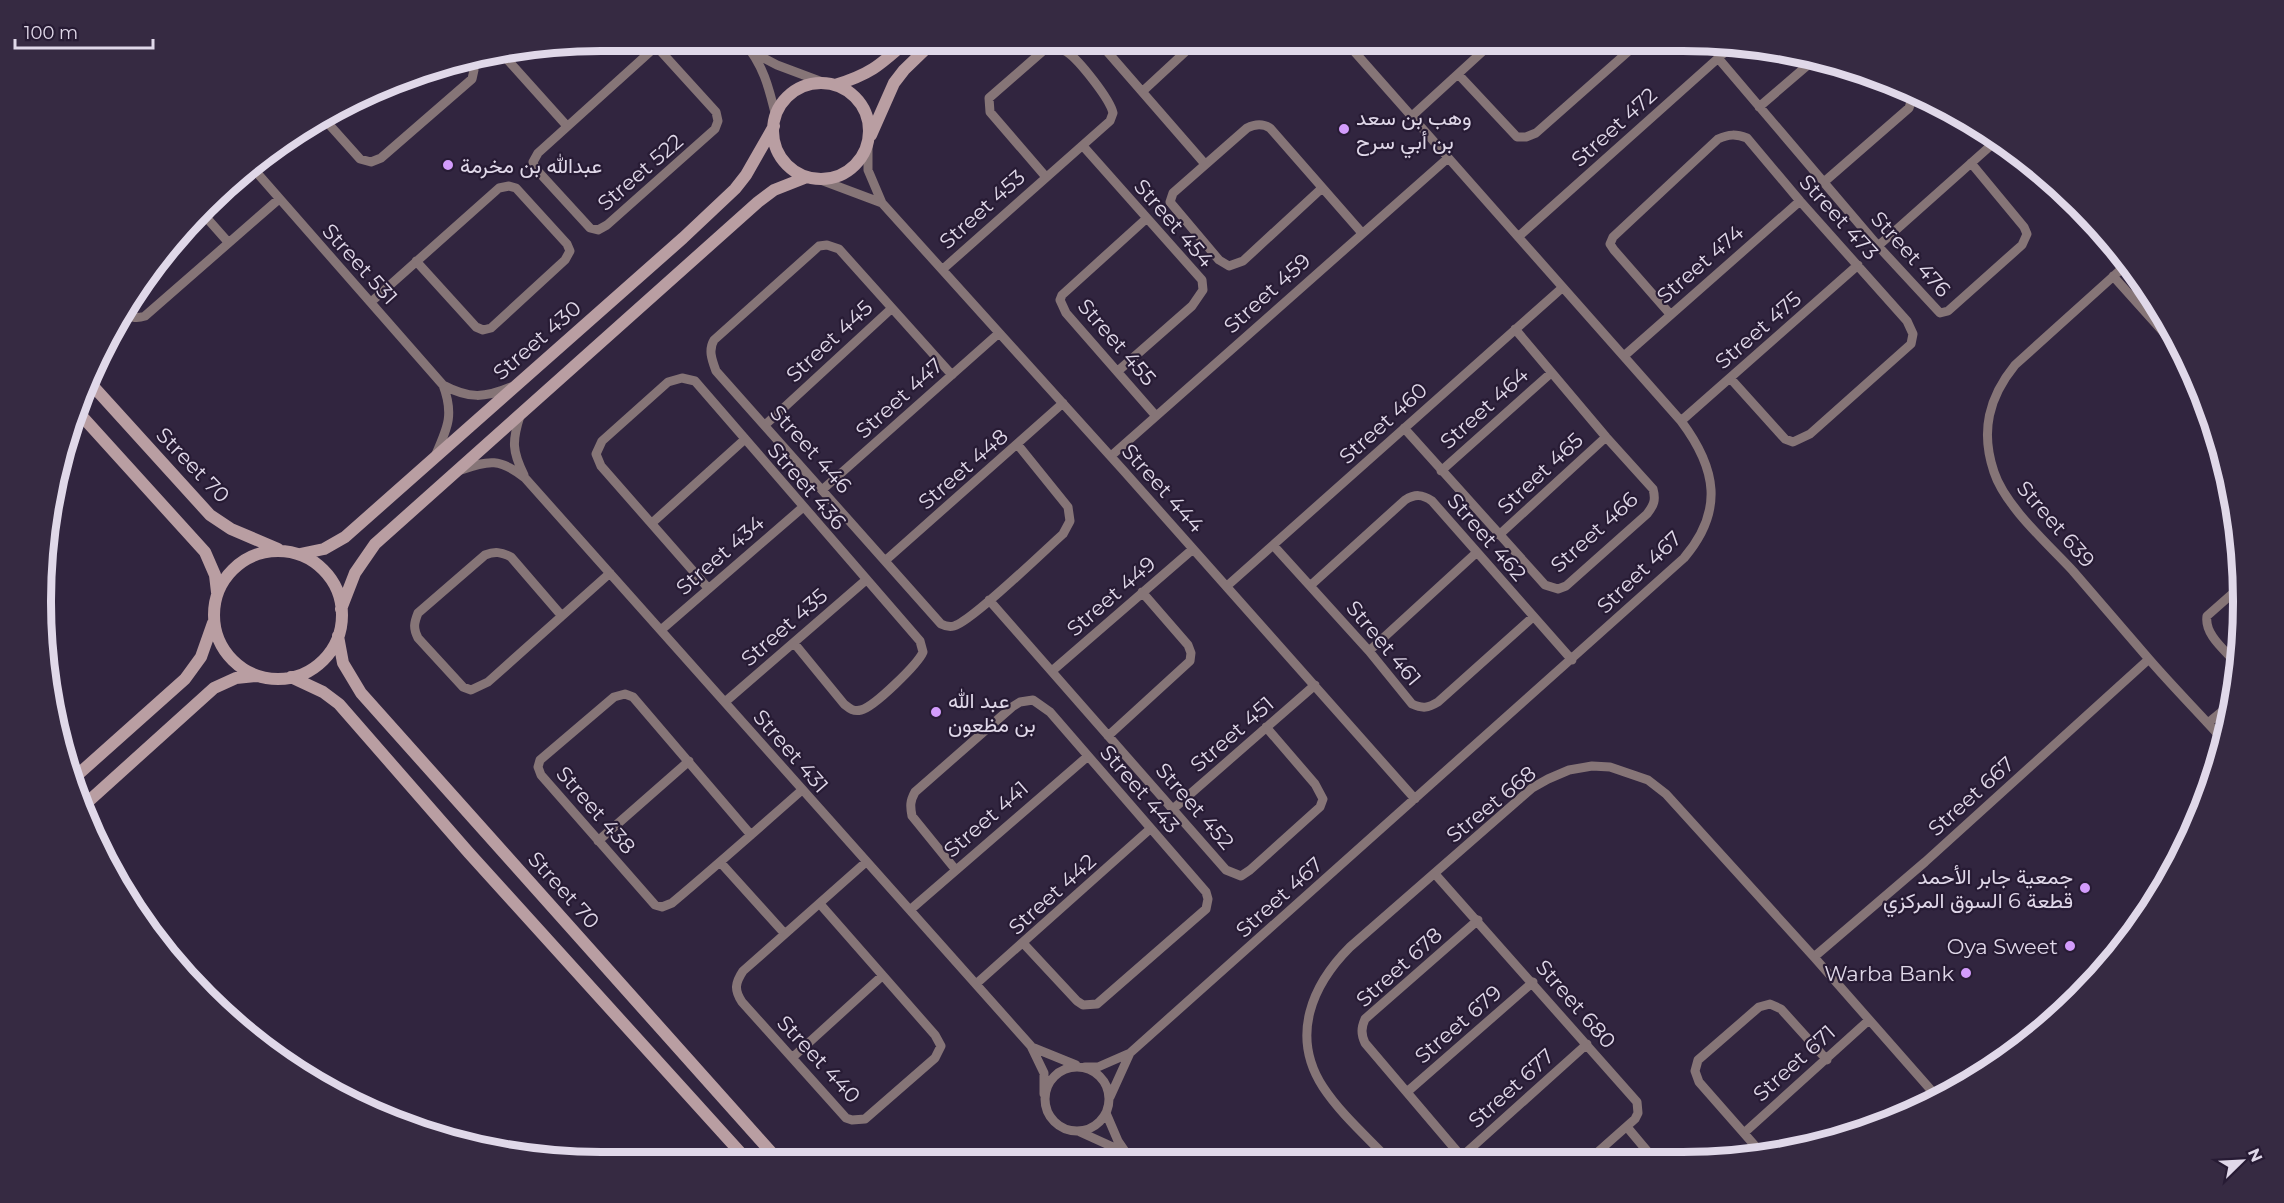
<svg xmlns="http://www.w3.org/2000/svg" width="2284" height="1203" font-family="Montserrat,Vazirmatn,sans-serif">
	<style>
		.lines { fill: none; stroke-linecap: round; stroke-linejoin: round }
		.street { stroke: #867577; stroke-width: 9 }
		.secondary { stroke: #b99ea2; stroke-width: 12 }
		.poi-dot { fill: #d39cfc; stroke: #271b34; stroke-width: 2 }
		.labels { text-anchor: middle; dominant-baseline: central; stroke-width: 4.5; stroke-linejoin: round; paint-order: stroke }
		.poi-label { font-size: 21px; fill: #e0d8e9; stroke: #271b34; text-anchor: start }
		.street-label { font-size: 21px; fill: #e0d8e9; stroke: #271b34 }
		.rim { fill: none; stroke: #e0d8e9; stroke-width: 8 }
	</style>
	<rect width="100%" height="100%" fill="#31253f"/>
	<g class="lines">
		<path class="street" d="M743,41C763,64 769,87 776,117
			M1098,41L1205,164
			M656,46L716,112L718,121L715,129L607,225L598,230L590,228L535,168L533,162L538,153L662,41
			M754,53L777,65L825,83
			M505,57L567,126
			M1718,58L1878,246L1940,313L1948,311L2022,245L2027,234L2024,227L1971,163
			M1458,74L1517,137H1526L1536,133L1639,42
			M1143,91L1197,41
			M1759,107L1816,58
			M1412,116L1494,41
			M326,121L360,159L371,162L381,158L472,79L474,70L471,62
			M868,145V170L882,203L1123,470L1415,799
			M1083,146L1202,280L1203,290L1192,306L1118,371
			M251,166L443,385C469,399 485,398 511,387
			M818,179L882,203
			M1824,182L1909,108L1911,102L1902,88
			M1321,189L1243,261L1229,266L1219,260L1170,202L1173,193L1247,128C1255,124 1262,123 1270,128L1362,233
			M205,216L228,242
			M1147,218L1062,295L1060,300L1066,313L1156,416
			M1518,237L1734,44
			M1878,246L1997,140
			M2127,264L2015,365C1989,397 1980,431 1994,472C2005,506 2048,544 2073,571C2098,600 2123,629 2148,658C2173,687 2200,714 2225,742
			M943,269L1110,121L1113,113C1110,99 1079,60 1067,52C1059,47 1052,47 1044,50L989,98L990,112L1046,177
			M2113,276L2183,354
			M371,302L499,188L509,186L516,188L567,244L570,251L565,260L491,328L483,330L476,327L416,261
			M125,311C131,318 136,319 145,316L279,199
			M1670,314L1614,250L1610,244L1613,237L1718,139C1729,134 1736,134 1747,138L1800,201L1907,321L1913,334L1911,344L1810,434L1793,442L1785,439L1730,378
			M1624,356L1800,201
			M952,375L839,249L827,245L819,246L714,340C708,350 712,360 716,371L941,624C945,626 950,627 954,626C971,622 1045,550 1063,534L1070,521L1068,507L1018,445
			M520,416C512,441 512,451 524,475
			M1681,421L1858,265
			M765,425L891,309
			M1404,428L1545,585L1558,589L1566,586L1647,514C1654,505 1656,500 1653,489L1606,437L1515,329
			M436,454C448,427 454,414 443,385
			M1111,456L1448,158
			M461,470C489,460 500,458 525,478L1031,1046L1044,1073V1094
			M1441,471L1551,373
			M822,490L999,333
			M652,523L744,440
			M1499,535L1606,437
			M1273,545L1369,651L1412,704C1423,709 1428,708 1438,702L1533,617
			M886,560L1063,403
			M1311,585L1405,500C1415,494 1422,494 1432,501L1572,660
			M1227,586L1562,288
			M708,588L601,466L596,454L602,441L668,382L682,378L695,381L920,641L923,652C918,664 874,707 861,710C853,712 849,708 844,704L794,643
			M989,600L1226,870L1241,876L1250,870L1320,807L1323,799L1315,784L1266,727
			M561,615L511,557C501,552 495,551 485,555L418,613C414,623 413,628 418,638L463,687L471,690L488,682L610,573
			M661,630L802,508
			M1369,651L1476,553
			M2238,665C2226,651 2204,635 2207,616L2241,586
			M1052,671L1193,549
			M725,702L866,580
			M2208,723L2231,704
			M1108,736L1190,661L1191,653L1188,645L1142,592
			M1173,809L1315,685
			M751,835L633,697L625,694L614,697L540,760L538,767L541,775L655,905L662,907L672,903C716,866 759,828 802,790
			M598,841L689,761
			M720,862L785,934
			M955,869L912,816C910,806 910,801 915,792L1012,707L1020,702L1033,700L1050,712L1206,892L1208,899L1206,909L1097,1004L1083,1005L1077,1001L1023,943
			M1435,874L1637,1102L1638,1113L1635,1119L1591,1158
			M820,904L935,1035L941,1046L935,1058L865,1119L852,1120L846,1118L742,1002C734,990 735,983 743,971L866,862
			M910,910L1087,757
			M1814,957L1925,862L2149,659
			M976,984L1150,829
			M1034,1048L1076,1065
			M793,1057L882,976
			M1045 1099a32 32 0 1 1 64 0a32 32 0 1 1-64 0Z
			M1085,1067H1098L1130,1053L1684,558C1724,511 1717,469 1681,421L1345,41
			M1407,1092L1533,982
			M1110,1097L1130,1053
			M1106,1113L1118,1141L1131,1160
			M1627,1127L1653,1158
			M1080,1132L1124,1152
			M1744,1133L1869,1020
			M1461,1156L1365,1043C1361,1034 1361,1028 1365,1019L1478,920
			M1764,1156L1699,1082L1695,1071L1698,1060L1759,1007L1770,1004L1781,1009L1827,1060
			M1388,1159C1366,1136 1340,1113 1323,1087C1290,1036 1312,985 1350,947L1532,788L1548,779L1569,770L1592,766L1610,767L1648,780L1666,794L1814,957L1938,1098
			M1459,1159L1587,1044"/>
		<path class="secondary" d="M773 131a48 48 0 1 1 96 0a48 48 0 1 1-96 0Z
			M835,85C871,74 880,65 907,41
			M871,135L894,83L904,70L934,41
			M92,385L210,515L231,529L278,549
			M79,413L205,552L215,575L217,592
			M214 615a64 64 0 1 1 128 0a64 64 0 1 1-128 0Z
			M300,554L324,549L345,537L683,238L735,189L746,175L774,126
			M341,609L355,573L375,544L758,202L774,190L807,177
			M338,636L343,663L361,693L779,1161
			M291,677L323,692L339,704L469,853L748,1161
			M74,778L185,679L201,657L213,623
			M81,808L214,688L236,678L257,676"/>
	</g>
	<g class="poi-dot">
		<circle cx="1344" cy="129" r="6"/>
		<circle cx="448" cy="165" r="6"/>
		<circle cx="936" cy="712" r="6"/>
		<circle cx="2085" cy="888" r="6"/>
		<circle cx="2070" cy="946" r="6"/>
		<circle cx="1966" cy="973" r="6"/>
	</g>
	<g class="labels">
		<g class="poi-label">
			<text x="1356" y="117">وهب بن سعد<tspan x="1356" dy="24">بن أبي سرح</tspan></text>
			<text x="460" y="165">عبدالله بن مخرمة</text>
			<text x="948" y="700">عبد الله<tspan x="948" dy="24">بن مظعون</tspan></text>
			<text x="2073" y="876" text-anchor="end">جمعية جابر الأحمد<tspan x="2073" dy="24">قطعة 6 السوق المركزي</tspan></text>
			<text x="2058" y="946" text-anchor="end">Oya Sweet</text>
			<text x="1954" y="973" text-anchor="end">Warba Bank</text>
		</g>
		<g class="street-label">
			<text transform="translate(1614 127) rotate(-42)">Street 472</text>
			<text transform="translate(640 172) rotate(-41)">Street 522</text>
			<text transform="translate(982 209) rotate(-42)">Street 453</text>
			<text transform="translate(1839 217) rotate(48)">Street 473</text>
			<text transform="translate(1174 223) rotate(49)">Street 454</text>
			<text transform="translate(1911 254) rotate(48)">Street 476</text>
			<text transform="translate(360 264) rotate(48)">Street 531</text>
			<text transform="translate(1700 264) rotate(-41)">Street 474</text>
			<text transform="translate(1267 293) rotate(-42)">Street 459</text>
			<text transform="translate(1758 330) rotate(-41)">Street 475</text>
			<text transform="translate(537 340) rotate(-41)">Street 430</text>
			<text transform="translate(829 341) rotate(-43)">Street 445</text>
			<text transform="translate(1117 342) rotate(49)">Street 455</text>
			<text transform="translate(899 398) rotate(-42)">Street 447</text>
			<text transform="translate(1484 408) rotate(-42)">Street 464</text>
			<text transform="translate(1383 423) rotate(-42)">Street 460</text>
			<text transform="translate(811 449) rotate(48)">Street 446</text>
			<text transform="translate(193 465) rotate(46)">Street 70</text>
			<text transform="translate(963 469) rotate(-41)">Street 448</text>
			<text transform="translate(1540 473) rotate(-43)">Street 465</text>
			<text transform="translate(807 486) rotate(49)">Street 436</text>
			<text transform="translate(1163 488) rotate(48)">Street 444</text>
			<text transform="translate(2056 524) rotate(49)">Street 639</text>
			<text transform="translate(1594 532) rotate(-42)">Street 466</text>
			<text transform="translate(1487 537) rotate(49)">Street 462</text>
			<text transform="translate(720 555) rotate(-41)">Street 434</text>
			<text transform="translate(1639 572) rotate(-44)">Street 467</text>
			<text transform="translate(1111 596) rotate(-41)">Street 449</text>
			<text transform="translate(784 627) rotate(-41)">Street 435</text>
			<text transform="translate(1384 643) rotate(50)">Street 461</text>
			<text transform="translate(1232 734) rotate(-41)">Street 451</text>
			<text transform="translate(791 751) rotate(49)">Street 431</text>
			<text transform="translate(1140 789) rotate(49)">Street 443</text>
			<text transform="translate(1971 796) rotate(-42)">Street 667</text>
			<text transform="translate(1491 804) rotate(-39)">Street 668</text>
			<text transform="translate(1195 806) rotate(49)">Street 452</text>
			<text transform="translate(596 810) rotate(49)">Street 438</text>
			<text transform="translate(986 819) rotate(-41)">Street 441</text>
			<text transform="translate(564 890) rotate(48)">Street 70</text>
			<text transform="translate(1052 894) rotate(-42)">Street 442</text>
			<text transform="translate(1279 897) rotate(-42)">Street 467</text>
			<text transform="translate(1399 967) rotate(-42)">Street 678</text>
			<text transform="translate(1576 1004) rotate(49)">Street 680</text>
			<text transform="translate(1458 1024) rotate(-41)">Street 679</text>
			<text transform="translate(819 1059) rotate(47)">Street 440</text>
			<text transform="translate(1794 1063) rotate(-42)">Street 671</text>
			<text transform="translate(1511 1088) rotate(-42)">Street 677</text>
		</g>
	</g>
	<path d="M0 0H2284V1203H0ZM601 51H1683A550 550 0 0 1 2233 601V602A550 550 0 0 1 1683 1152H601A550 550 0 0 1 51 602V601A550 550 0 0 1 601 51Z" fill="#362a42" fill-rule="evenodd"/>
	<path class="rim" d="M601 51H1683A550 550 0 0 1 2233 601V602A550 550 0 0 1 1683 1152H601A550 550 0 0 1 51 602V601A550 550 0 0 1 601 51Z"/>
	<g transform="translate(2242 1161) rotate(66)" stroke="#271b34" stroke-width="4.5" paint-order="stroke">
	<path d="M0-4.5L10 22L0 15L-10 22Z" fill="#e0d8e9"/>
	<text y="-9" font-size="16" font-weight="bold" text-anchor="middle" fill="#e0d8e9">N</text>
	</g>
	<path d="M15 39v9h138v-9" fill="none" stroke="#e0d8e9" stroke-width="3"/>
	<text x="24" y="39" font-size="18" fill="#e0d8e9" stroke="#271b34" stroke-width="4.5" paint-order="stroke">100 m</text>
</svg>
